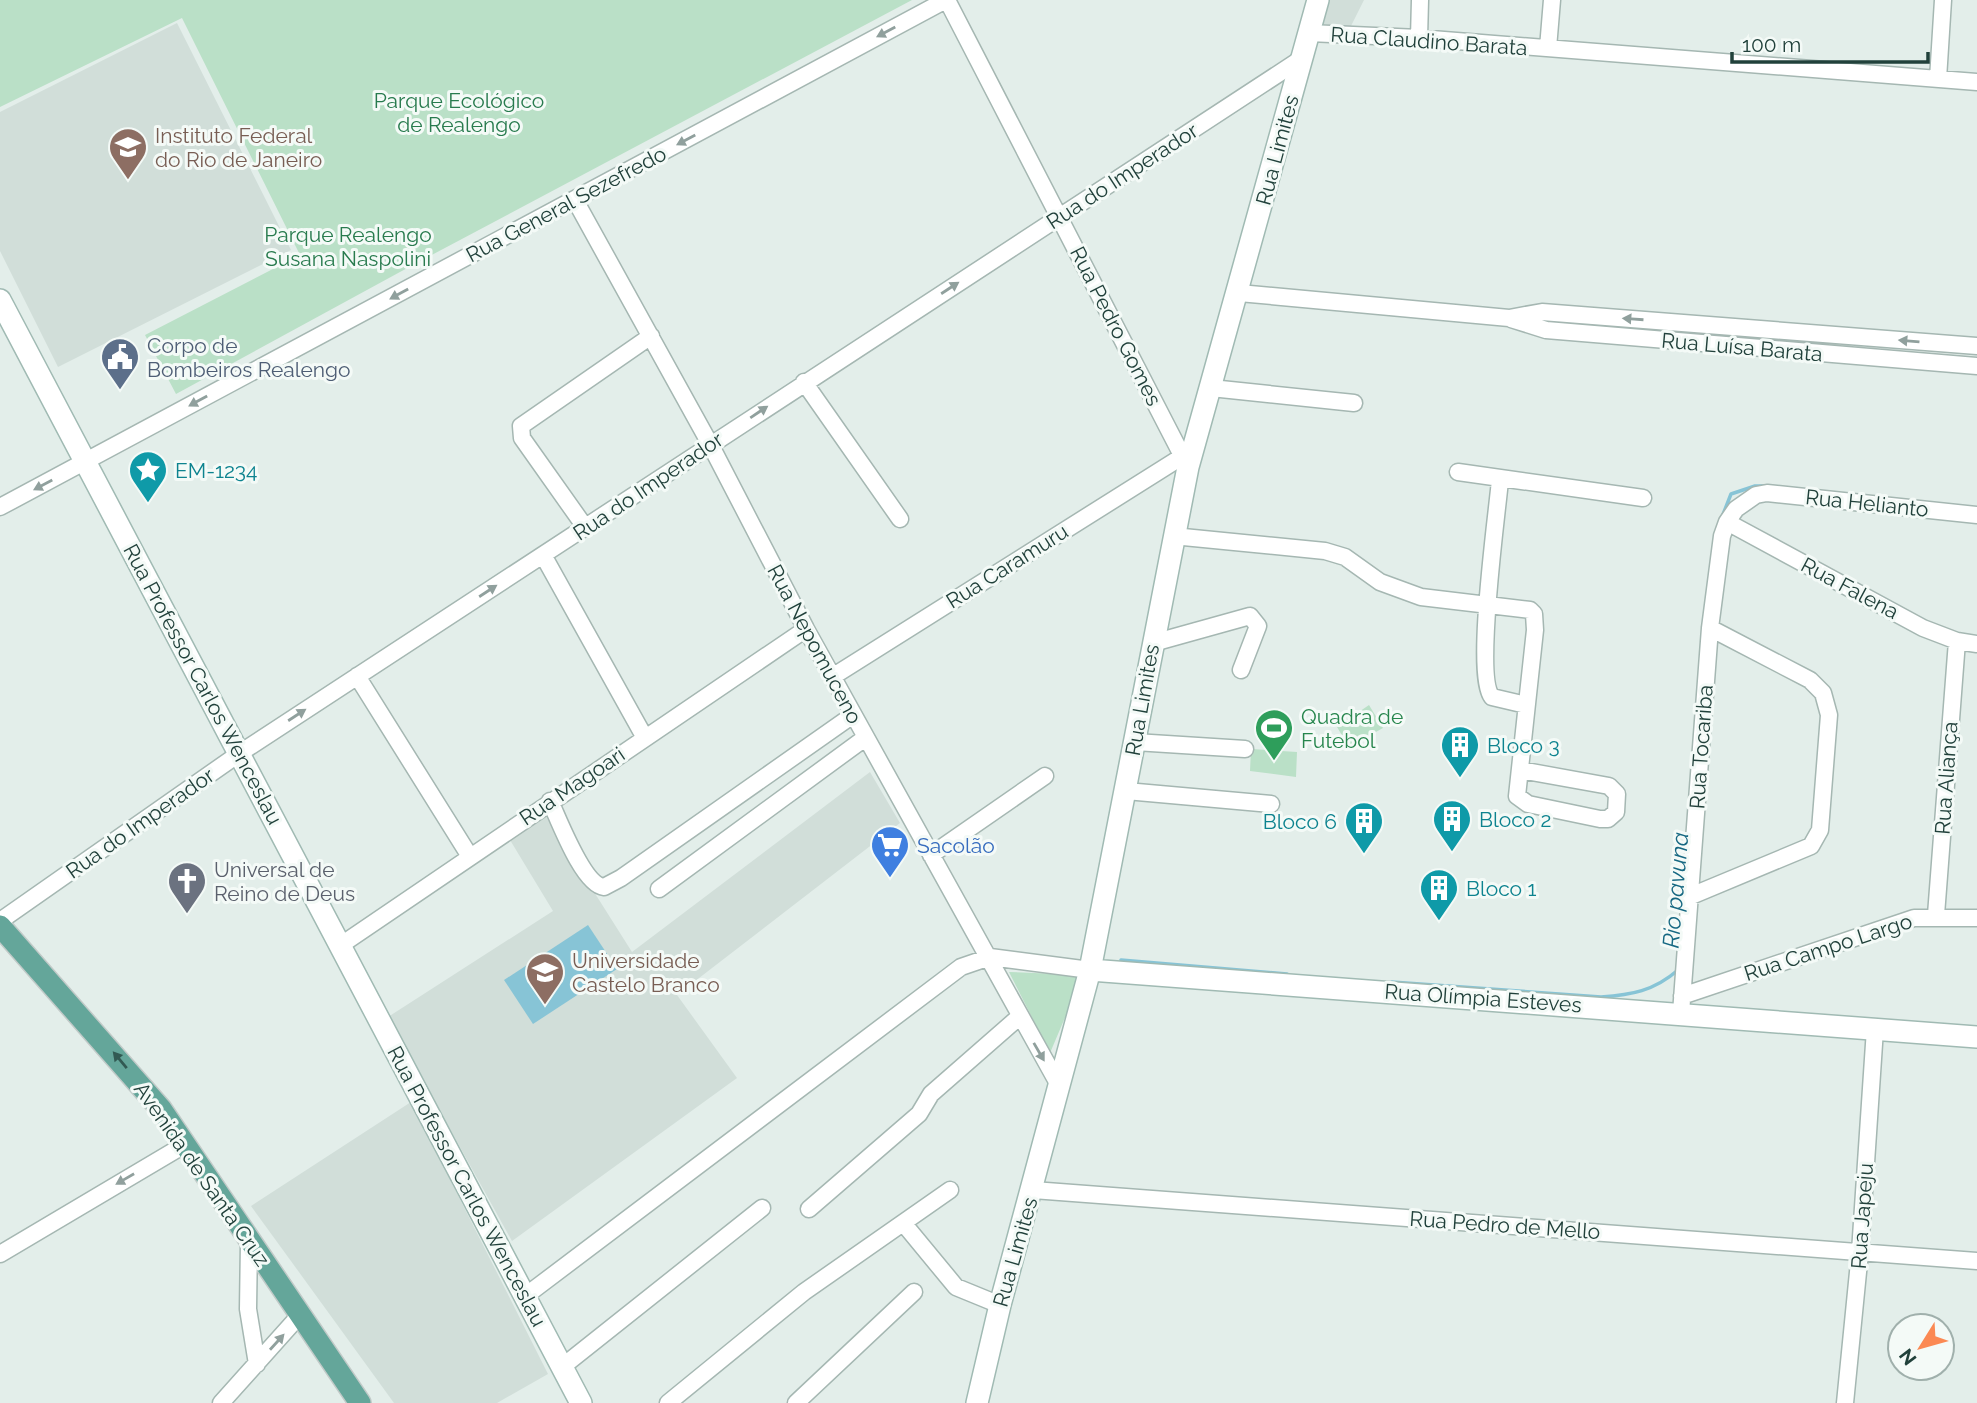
<svg xmlns="http://www.w3.org/2000/svg" width="1977" height="1403" font-family="Raleway,sans-serif">
	<style>
		.built { fill: #d1ded9 }
		.green { fill: #bae0c7 }
		.water { fill: #87c4d6 }
		.lines { fill: none; stroke-linecap: round; stroke-linejoin: round }
		.stream { stroke: #87c4d6; stroke-width: 3.5 }
		.street-casing { stroke: #a5b7b2; stroke-width: 19 }
		.secondary-casing { stroke: #a0bab3; stroke-width: 24 }
		.primary-casing { stroke: #c1cac8; stroke-width: 24 }
		.street { stroke: #fff; stroke-width: 16 }
		.secondary { stroke: #fff; stroke-width: 21 }
		.primary { stroke: #64a69a; stroke-width: 21 }
		.oneway { fill: #90a09d }
		.oneway2 { fill: #325a53 }
		.labels { text-anchor: middle; dominant-baseline: central; stroke-width: 6; stroke-linejoin: round; paint-order: stroke }
		.street-label { font-size: 21px; fill: #21413b; stroke: #f4faf7 }
		.park-label { font-size: 21px; fill: #287b4e; stroke: #f4faf7 }
		.education-label { font-size: 21px; fill: #785e54; stroke: #f4faf7; text-anchor: start }
		.service-label { font-size: 21px; fill: #4e5e75; stroke: #f4faf7; text-anchor: start }
		.culture-label { font-size: 21px; fill: #0d838f; stroke: #f4faf7; text-anchor: start }
		.leisure-label { font-size: 21px; fill: #27864d; stroke: #f4faf7; text-anchor: start }
		.shop-label { font-size: 21px; fill: #366cbe; stroke: #f4faf7; text-anchor: start }
		.worship-label { font-size: 21px; fill: #5b616d; stroke: #f4faf7; text-anchor: start }
		.water-label { font-size: 23px; font-style: italic; fill: #166882; stroke: #f4faf7 }
	</style>
	<rect width="100%" height="100%" fill="#e3eeea"/>
	<path class="built" d="M1328,0H1364L1350,28L1322,24Z
		M177,23L291,250L58,367L0,251V112Z
		M870,772L900,823L677,995L737,1078L512,1241L388,1017L553,911L510,840L546,816L632,952Z
		M411,1102L548,1374L497,1403H394L251,1206Z"/>
	<path class="green" d="M0,0H912L411,266L176,394L145,335L300,255L182,18L0,107Z
		M1369,705L1383,728L1349,747L1337,727Z
		M1251,749L1297,752L1296,777L1250,771Z
		M1009,972L1083,975L1050,1053Z"/>
	<path class="water" d="M588,925L617,969L533,1024L504,980Z"/>
	<g class="lines">
		<path class="stream" d="M1722,517L1731,494L1755,486H1764
			M1121,960L1287,974
			M1392,982L1601,997C1631,995 1654,991 1678,970"/>
		<defs>
			<path id="street" d="M947,0L1188,467
				M1309,33L1419,38L1977,82
				M1419,38L1420,0
				M1548,48L1552,0
				M1938,79L1943,0
				M575,200L710,444L806,629L1060,1087
				M1239,293L1509,318L1542,312L1977,346
				M1511,319L1546,330L1977,366
				M804,382L900,519
				M1211,388L1354,403
				M1458,472L1643,498
				M1500,480C1497,515 1474,676 1492,697L1526,705
				M0,507L946,0
				M1727,522L1923,628L1957,641L1977,644
				M585,527L522,438L521,426L651,336
				M1173,536L1325,551L1345,557L1380,582L1421,597L1530,610L1534,614L1535,630L1517,796L1528,804L1600,819H1608L1616,812L1617,794L1609,786L1520,770
				M543,555L645,738
				M1153,643L1250,616L1258,626L1241,670
				M357,676L469,855
				M832,677L1183,456
				M1135,742L1245,749
				M1126,791L1271,804
				M550,801C559,820 583,885 604,887L621,878L853,715
				M931,855L1045,776
				M659,889L865,738
				M1691,896L1811,846L1820,830L1829,715L1823,693L1810,680L1710,628
				M1936,915L1957,641
				M0,921L240,753L1301,59
				M341,945L806,629
				M1682,996L1914,918H1977
				M1681,1013L1710,628L1722,536L1727,522L1736,509L1756,495L1767,493L1977,515
				M1033,1190L1977,1261
				M809,1209L919,1114L931,1094L1019,1017
				M904,1224L956,1287L1000,1305
				M249,1242L248,1309L257,1364
				M0,1254L184,1145
				M524,1297L961,967L990,957L1090,970
				M562,1367L762,1208
				M221,1403L299,1316
				M668,1403L804,1292L950,1190
				M796,1403L914,1292
				M1845,1403L1860,1252L1875,1029"/>
			<path id="secondary" d="M0,300L581,1403
				M1090,970L1977,1037
				M977,1403L1000,1305L1090,970L1188,467L1318,0"/>
			<path id="primary" d="M0,926L161,1109L360,1403"/>
		</defs>
		<use href="#street" class="street-casing"/>
		<use href="#secondary" class="secondary-casing"/>
		<use href="#primary" class="primary-casing"/>
		<use href="#street" class="street"/>
		<use href="#secondary" class="secondary"/>
		<use href="#primary" class="primary"/>
	</g>
	<defs><path id="oneway-solid" d="M-6-.8H1V-3.2L6.5 0L1 3.2V.8H-6Z" transform="scale(1.75)"/></defs>
	<g class="oneway">
		<use href="#oneway-solid" transform="translate(886 32) rotate(152)"/>
		<use href="#oneway-solid" transform="translate(686 140) rotate(152)"/>
		<use href="#oneway-solid" transform="translate(950 288) rotate(-33)"/>
		<use href="#oneway-solid" transform="translate(399 294) rotate(151)"/>
		<use href="#oneway-solid" transform="translate(1633 319) rotate(-176)"/>
		<use href="#oneway-solid" transform="translate(1909 341) rotate(-175)"/>
		<use href="#oneway-solid" transform="translate(198 401) rotate(151)"/>
		<use href="#oneway-solid" transform="translate(759 412) rotate(-34)"/>
		<use href="#oneway-solid" transform="translate(43 485) rotate(152)"/>
		<use href="#oneway-solid" transform="translate(488 591) rotate(-33)"/>
		<use href="#oneway-solid" transform="translate(297 715) rotate(-33)"/>
		<use href="#oneway-solid" transform="translate(1039 1052) rotate(60)"/>
		<use href="#oneway-solid" transform="translate(125 1179) rotate(150)"/>
		<use href="#oneway-solid" transform="translate(277 1342) rotate(-48)"/>
	</g>
	<use class="oneway2" href="#oneway-solid" transform="translate(120 1060) rotate(-130)"/>
	<defs>
		<symbol id="university-pin" viewBox="-11 -11 22 30"><path d="M0 17L-7.5 6A9.5 9.5 0 1 1 7.5 6Z" fill="#8d6e63" stroke="#f4faf7"/><path d="M0-5L7-2L0 1L-7-2ZM-4 1L0 2.5L4 1V4Q0 6-4 4Z" fill="#fff"/></symbol>
		<symbol id="civic-pin" viewBox="-11 -11 22 30"><path d="M0 17L-7.5 6A9.5 9.5 0 1 1 7.5 6Z" fill="#5c6f8a" stroke="#f4faf7"/><path d="M-.6-6.5H3V-4.5H.6V-3L4-1V1h2V6H-6V1h2V-1L-.6-3ZM-1.2 2.5V6h2.4V2.5Z" fill="#fff"/></symbol>
		<symbol id="sight-pin" viewBox="-11 -11 22 30"><path d="M0 17L-7.5 6A9.5 9.5 0 1 1 7.5 6Z" fill="#0f9aa8" stroke="#f4faf7"/><path d="M0-6L1.8-2.2L6-1.7L2.9 1.2L3.7 5.4L0 3.3L-3.7 5.4L-2.9 1.2L-6-1.7L-1.8-2.2Z" fill="#fff"/></symbol>
		<symbol id="stadium-pin" viewBox="-11 -11 22 30"><path d="M0 17L-7.5 6A9.5 9.5 0 1 1 7.5 6Z" fill="#2e9e5b" stroke="#f4faf7"/><path d="M0-5a6.5 5 0 1 0 0 10a6.5 5 0 1 0 0-10ZM-3.5-1.8h7v3.6h-7Z" fill="#fff"/></symbol>
		<symbol id="building-pin" viewBox="-11 -11 22 30"><path d="M0 17L-7.5 6A9.5 9.5 0 1 1 7.5 6Z" fill="#0f9aa8" stroke="#f4faf7"/><path d="M-4-6H4V6H1V3H-1V6H-4ZM-2.5-4.3h1.7v1.8h-1.7ZM.8-4.3h1.7v1.8H.8ZM-2.5-1h1.7V.8h-1.7ZM.8-1h1.7V.8H.8Z" fill="#fff"/></symbol>
		<symbol id="supermarket-pin" viewBox="-11 -11 22 30"><path d="M0 17L-7.5 6A9.5 9.5 0 1 1 7.5 6Z" fill="#3f7fe0" stroke="#f4faf7"/><path d="M-6-5.5h2.5l.6 2H6L4.5 2H-2.5L-4.4-4H-6ZM-1.5 3.2a1.3 1.3 0 1 0 .1 0ZM3 3.2a1.3 1.3 0 1 0 .1 0Z" fill="#fff"/></symbol>
		<symbol id="church-pin" viewBox="-11 -11 22 30"><path d="M0 17L-7.5 6A9.5 9.5 0 1 1 7.5 6Z" fill="#6b7280" stroke="#f4faf7"/><path d="M-1.2-6h2.4v3.5h3.3v2.4h-3.3V6h-2.4V-.1h-3.3v-2.4h3.3Z" fill="#fff"/></symbol>
	</defs>
	<g fill-rule="evenodd">
		<use href="#university-pin" x="106" y="125" width="44" height="60"/>
		<use href="#civic-pin" x="98" y="335" width="44" height="60"/>
		<use href="#sight-pin" x="126" y="448" width="44" height="60"/>
		<use href="#stadium-pin" x="1252" y="706" width="44" height="60"/>
		<use href="#building-pin" x="1438" y="723" width="44" height="60"/>
		<use href="#building-pin" x="1430" y="797" width="44" height="60"/>
		<use href="#building-pin" x="1342" y="799" width="44" height="60"/>
		<use href="#supermarket-pin" x="868" y="823" width="44" height="60"/>
		<use href="#church-pin" x="165" y="859" width="44" height="60"/>
		<use href="#building-pin" x="1417" y="866" width="44" height="60"/>
		<use href="#university-pin" x="523" y="950" width="44" height="60"/>
	</g>
	<g class="labels">
		<g class="street-label">
			<text transform="translate(1429 41) rotate(4)">Rua Claudino Barata</text>
			<text transform="translate(1277 150) rotate(-75)">Rua Limites</text>
			<text transform="translate(1122 176) rotate(-33)">Rua do Imperador</text>
			<text transform="translate(566 204) rotate(-28)">Rua General Sezefredo</text>
			<text transform="translate(1116 326) rotate(63)">Rua Pedro Gomes</text>
			<text transform="translate(1742 347) rotate(5)">Rua Luísa Barata</text>
			<text transform="translate(648 486) rotate(-34)">Rua do Imperador</text>
			<text transform="translate(1867 503) rotate(6)">Rua Helianto</text>
			<text transform="translate(1007 566) rotate(-32)">Rua Caramuru</text>
			<text transform="translate(1850 588) rotate(28)">Rua Falena</text>
			<text transform="translate(815 644) rotate(62)">Rua Nepomuceno</text>
			<text transform="translate(203 684) rotate(62)">Rua Professor Carlos Wenceslau</text>
			<text transform="translate(1142 700) rotate(-80)">Rua Limites</text>
			<text transform="translate(1701 747) rotate(-86)">Rua Tocariba</text>
			<text transform="translate(1946 778) rotate(-86)">Rua Aliança</text>
			<text transform="translate(572 786) rotate(-34)">Rua Magoari</text>
			<text transform="translate(140 823) rotate(-35)">Rua do Imperador</text>
			<text transform="translate(1828 947) rotate(-18)">Rua Campo Largo</text>
			<text transform="translate(1483 998) rotate(4)">Rua Olímpia Esteves</text>
			<text transform="translate(202 1174) rotate(55)">Avenida de Santa Cruz</text>
			<text transform="translate(467 1186) rotate(62)">Rua Professor Carlos Wenceslau</text>
			<text transform="translate(1862 1216) rotate(-86)">Rua Japeju</text>
			<text transform="translate(1505 1225) rotate(4)">Rua Pedro de Mello</text>
			<text transform="translate(1015 1252) rotate(-74)">Rua Limites</text>
		</g>
		<g class="park-label">
			<text x="459" y="100">Parque Ecológico<tspan x="459" dy="24">de Realengo</tspan></text>
			<text x="348" y="234">Parque Realengo<tspan x="348" dy="24">Susana Naspolini</tspan></text>
		</g>
		<g class="education-label">
			<text x="155" y="135">Instituto Federal<tspan x="155" dy="24">do Rio de Janeiro</tspan></text>
			<text x="572" y="960">Universidade<tspan x="572" dy="24">Castelo Branco</tspan></text>
		</g>
		<g class="service-label">
			<text x="147" y="345">Corpo de<tspan x="147" dy="24">Bombeiros Realengo</tspan></text>
		</g>
		<g class="culture-label">
			<text x="175" y="470">EM-1234</text>
			<text x="1487" y="745">Bloco 3</text>
			<text x="1479" y="819">Bloco 2</text>
			<text x="1337" y="821" text-anchor="end">Bloco 6</text>
			<text x="1466" y="888">Bloco 1</text>
		</g>
		<g class="leisure-label">
			<text x="1301" y="716">Quadra de<tspan x="1301" dy="24">Futebol</tspan></text>
		</g>
		<g class="shop-label">
			<text x="917" y="845">Sacolão</text>
		</g>
		<g class="worship-label">
			<text x="214" y="869">Universal de<tspan x="214" dy="24">Reino de Deus</tspan></text>
		</g>
		<g class="water-label">
			<text transform="translate(1675 890) rotate(-85)">Rio pavuna</text>
		</g>
	</g>
	<g transform="translate(1921 1347) rotate(233)"><circle r="33" fill="#f4faf7" stroke="#a0b0ac" stroke-width="2"/>
	<path d="M0-5L12 26L0 18L-12 26Z" fill="#fb8953"/>
	<text y="-10" font-size="19" font-weight="bold" text-anchor="middle" fill="#21413b">N</text>
	</g>
	<path d="M1732 52v10h196v-10" fill="none" stroke="#21413b" stroke-width="3.5"/>
	<text x="1742" y="52" font-size="21" fill="#21413b" stroke="#f4faf7" stroke-width="5" paint-order="stroke">100 m</text>
</svg>
